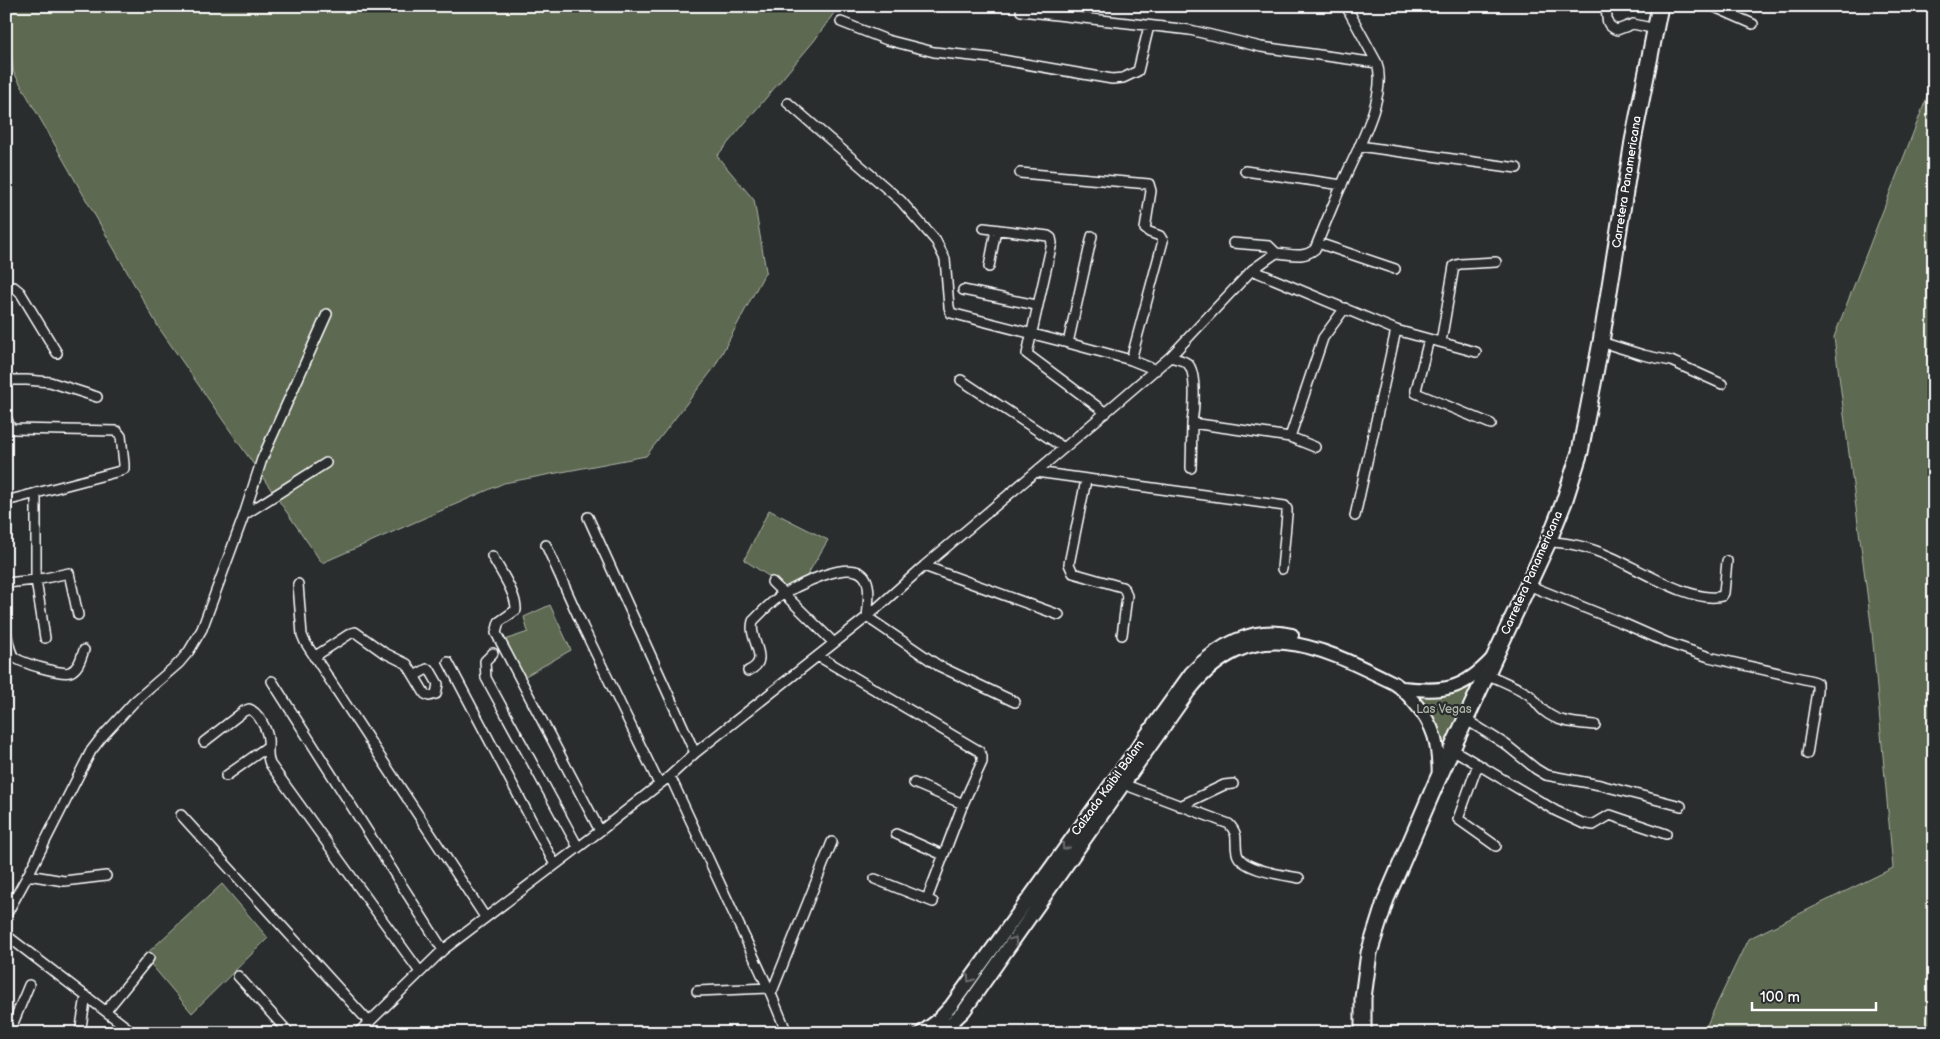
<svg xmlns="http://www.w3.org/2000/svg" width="1940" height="1039" font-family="'Balsamiq Sans',sans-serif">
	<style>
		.green { fill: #5d6951; stroke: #aeb4a8 }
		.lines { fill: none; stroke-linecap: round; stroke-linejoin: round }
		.street-casing { stroke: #fff; stroke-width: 12 }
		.primary-casing { stroke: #fff; stroke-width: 16 }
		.highway-casing { stroke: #fff; stroke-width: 19 }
		.street { stroke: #2a2d2e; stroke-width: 9 }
		.primary { stroke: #2a2d2e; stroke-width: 12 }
		.highway { stroke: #2a2d2e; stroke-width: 15 }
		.oneway { stroke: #6a6c6d }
		.labels { text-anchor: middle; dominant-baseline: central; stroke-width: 4.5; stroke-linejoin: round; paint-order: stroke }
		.street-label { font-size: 12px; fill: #fff; stroke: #2a2d2e }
		.park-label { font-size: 12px; fill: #aeb4a8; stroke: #2a2d2e }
	</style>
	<rect width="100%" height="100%" fill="#2a2d2e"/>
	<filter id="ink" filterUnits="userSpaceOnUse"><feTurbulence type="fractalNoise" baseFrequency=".02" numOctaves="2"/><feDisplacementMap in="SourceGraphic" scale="10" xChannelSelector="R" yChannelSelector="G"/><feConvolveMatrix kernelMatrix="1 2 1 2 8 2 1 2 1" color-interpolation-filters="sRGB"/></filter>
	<g filter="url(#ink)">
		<path class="green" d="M7,6H839L814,41L717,156L754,200L766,271L714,368L646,456L504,483L322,563L159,328L13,71Z
			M1934,79V1033H1703L1748,939L1893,868L1872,632L1834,337Z
			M769,510L828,540L796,594L744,560Z
			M550,605L571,650L522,678L502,641L528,632L524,617Z
			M1479,674L1445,754L1405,690L1434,693Z
			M222,884L268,938L192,1013L144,956Z"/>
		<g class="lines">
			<defs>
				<path id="street" d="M1606,6C1608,18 1604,25 1617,30L1633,24L1656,29
					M1712,6L1753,24
					M1021,11L1190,30L1261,47L1377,63
					M841,22L887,40L934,52L991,58L1112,79L1123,78L1138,71L1149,26
					M788,103L901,201L936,241L945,259L949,307L951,313L1068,343L1131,360L1156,370
					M1359,146L1517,168
					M1245,171L1342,185
					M1020,173L1149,184L1151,191L1145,229L1149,232L1160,236L1163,241L1131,360
					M984,228L1048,236L1051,238L1052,243L1027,354L1106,413
					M1233,243L1269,246L1276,253
					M1318,243L1395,269
					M989,267L996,230
					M1252,270L1396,330L1476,352
					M963,290L1036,305
					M6,291L14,287L20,292L57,353
					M1429,339L1416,390V393L1491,424
					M1441,342L1454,266L1460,264L1496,262
					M1601,342L1643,355L1671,361L1722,384
					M1068,343L1092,236
					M1170,357C1176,359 1184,360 1188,364C1197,373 1194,411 1192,423L1290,437L1315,447
					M6,380H27L50,382L97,397
					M961,380L1064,448
					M6,417L10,427L13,429L117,431L121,436L124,464V469L120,471L6,501
					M1290,437L1323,338L1345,308
					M1191,468L1192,423
					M1036,472L1285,506L1287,509V514L1282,569
					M1086,480L1069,564L1073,573L1122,587L1125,590L1127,596L1122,635
					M244,515L326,463
					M1355,516L1396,330
					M588,517L695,753
					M1548,542C1570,542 1591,548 1611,557C1639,569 1693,604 1722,596L1724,593L1727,561
					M546,545L583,627L659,784
					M492,556C500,570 517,595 516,610L499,622L496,633L600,831
					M924,566L1059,615
					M772,582L834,643
					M6,583L36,580V493
					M298,584L302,635L305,642L485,917
					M1528,585L1625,624L1668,643L1709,657L1813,681L1817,683V691L1807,754
					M6,631C8,639 9,651 14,657C21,663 62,675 70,672C79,668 81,658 84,650
					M45,638L36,580L69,573L78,615
					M493,653L485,661L486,678L578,847
					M818,656L979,751L982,756V762L963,804L927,899
					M314,657L351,633L355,632L383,652L407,664L425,694L429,696L436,694L438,684L430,670L427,669L416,675
					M448,662L555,865
					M748,671C773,660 747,640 753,621C761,613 770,603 779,597C794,587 854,555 866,579C871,589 868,606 867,617L939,666L1015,702
					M1486,674C1500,680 1515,686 1528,694C1534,698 1538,706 1544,711C1558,723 1577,723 1595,725
					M272,681L443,950
					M1465,719L1505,744L1536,769L1546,775L1600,785L1681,806
					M204,742L244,711L249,709C258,712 267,729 268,739C269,748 266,755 270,764L420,972
					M1452,749L1556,811L1582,823L1593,825L1610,815L1666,834
					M1478,764L1458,819L1496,846
					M226,776L267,747
					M670,776L771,994L787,1033
					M914,783L963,804
					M1123,784L1229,824C1240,836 1234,840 1237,853C1240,870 1284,875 1299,878
					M1180,806L1224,785L1233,784
					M181,815L369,1022
					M896,834L943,855
					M28,875L64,881L106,876
					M875,879L933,902
					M6,915L28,875L91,751L101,738L134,702L179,663L189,651L202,629L244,515L262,459L327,314
					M6,935L134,1033
					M238,976L289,1033
					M697,991L769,988
					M771,994L832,842
					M106,1011L149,958
					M9,1033L29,985
					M80,1033L86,996
					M358,1033L443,950L600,831L670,776L695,753L867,617L924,566L1064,448L1170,357L1252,270L1276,253C1291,254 1303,259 1315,249C1324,227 1333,204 1343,182C1356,151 1388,97 1377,63L1346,6"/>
				<path id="primary" d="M1402,688C1444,692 1462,691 1492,659
					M921,1033L937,1021L951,1006L1191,673C1217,646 1253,625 1292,635
					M941,1033L964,1011L1189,691C1252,611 1319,646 1394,683C1402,688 1408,695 1414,702C1436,727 1438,744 1439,777"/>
				<path id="highway" d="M1363,1033V998L1369,953L1386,899L1437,781L1548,542L1564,502L1580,452L1601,342L1633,141L1660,6"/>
			</defs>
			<use href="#street" class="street-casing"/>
			<use href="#primary" class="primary-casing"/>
			<use href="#highway" class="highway-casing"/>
			<use href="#street" class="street"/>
			<use href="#primary" class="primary"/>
			<use href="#highway" class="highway"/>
		</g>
		<defs><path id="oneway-chevron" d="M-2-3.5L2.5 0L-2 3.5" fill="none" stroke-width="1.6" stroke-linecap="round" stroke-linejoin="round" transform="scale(1.25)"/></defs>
		<g class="oneway">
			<use href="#oneway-chevron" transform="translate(1065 847) rotate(126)"/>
			<use href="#oneway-chevron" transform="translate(1014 940) rotate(-55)"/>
			<use href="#oneway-chevron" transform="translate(970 979) rotate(126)"/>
		</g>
	</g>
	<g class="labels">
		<g class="street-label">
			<text transform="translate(1627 182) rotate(-81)">Carretera Panamericana</text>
			<text transform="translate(1532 573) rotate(-66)">Carretera Panamericana</text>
			<text transform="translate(1108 788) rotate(-54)">Calzada Kaibil Balam</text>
		</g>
		<g class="park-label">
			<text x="1444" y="709">Las Vegas</text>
		</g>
	</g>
	<rect width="1940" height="1039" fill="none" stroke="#2a2d2e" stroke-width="25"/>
	<rect x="12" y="12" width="1915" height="1014" fill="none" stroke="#fff" stroke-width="2" filter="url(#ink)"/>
	<path d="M1752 1002v8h124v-8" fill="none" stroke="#ffffff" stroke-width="2.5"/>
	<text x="1760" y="1002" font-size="15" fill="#ffffff" stroke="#2a2d2e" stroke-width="4" paint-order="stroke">100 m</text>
</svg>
